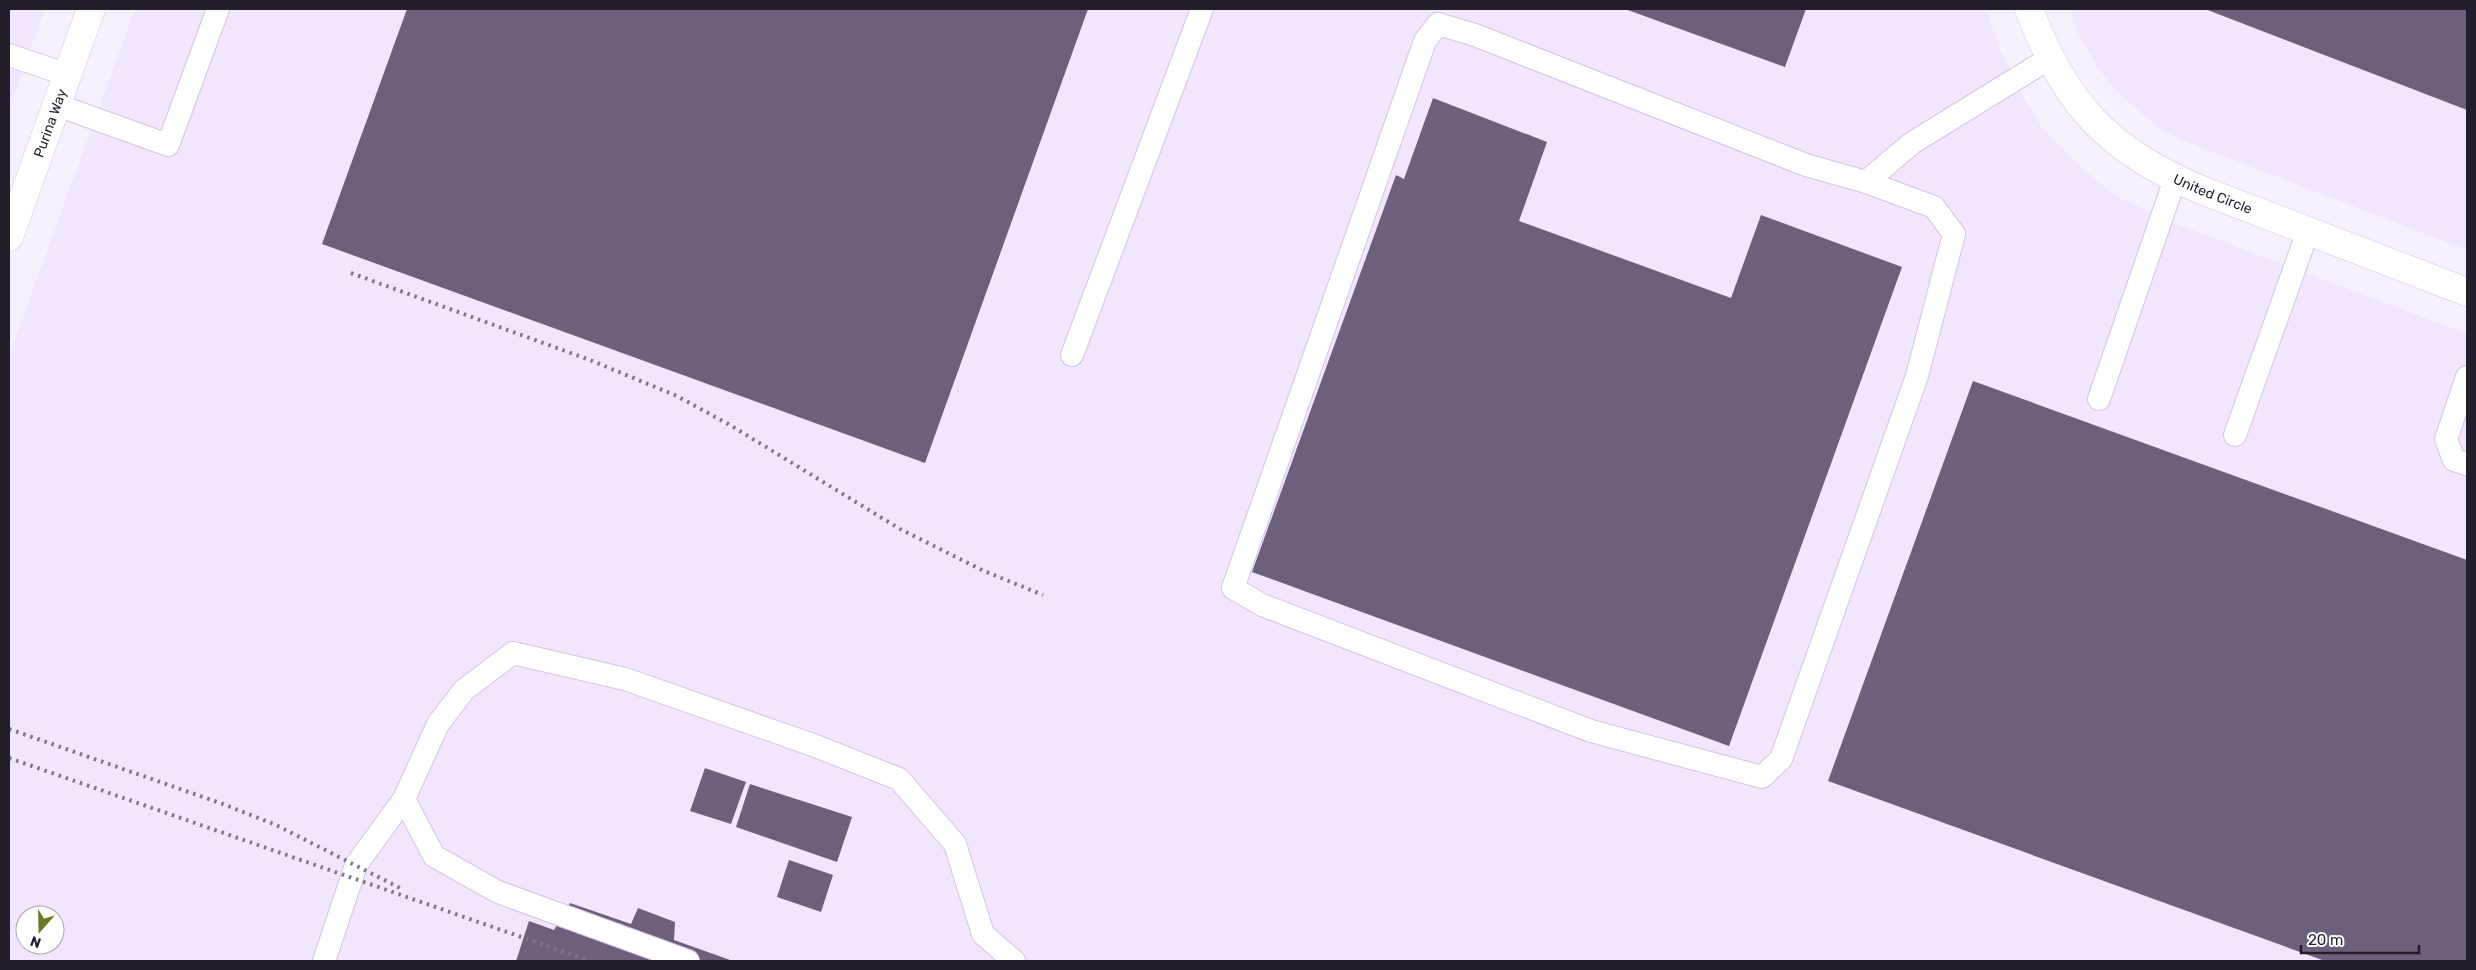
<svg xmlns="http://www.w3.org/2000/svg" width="2476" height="970" font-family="Rubik,sans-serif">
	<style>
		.built { fill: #f1e6fd; fill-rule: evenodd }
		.building { fill: #6d607c }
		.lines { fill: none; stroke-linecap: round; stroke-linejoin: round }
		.service-casing { stroke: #d3c4e3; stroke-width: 24 }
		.minor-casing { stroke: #d3c4e3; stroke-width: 29 }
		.service { stroke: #fff; stroke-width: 22 }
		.minor { stroke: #fff; stroke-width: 28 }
		.rail { stroke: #7d7783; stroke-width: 4; stroke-dasharray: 2.5 5; stroke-linecap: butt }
		.labels { text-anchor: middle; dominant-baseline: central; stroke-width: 5; stroke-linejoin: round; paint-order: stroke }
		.street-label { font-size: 14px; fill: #241e2a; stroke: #fff }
	</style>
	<rect width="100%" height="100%" fill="#f6f0fd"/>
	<path class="built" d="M9,9H45L9,109Z
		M135,9H1986L1999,47L2019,90L2043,129L2077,164L2116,196L2166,220L2467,334V961H9V356ZM25,915H55V945H25Z
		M2070,9H2467V250L2184,141L2158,128L2114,89L2097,66L2079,35Z"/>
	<path class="building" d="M407,9H1088L925,463L322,244Z
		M1625,9H1806L1785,67Z
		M2205,9H2467V110Z
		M1433,98L1547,142L1519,221L1731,298L1761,215L1902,267L1729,746L1252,572L1396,175L1404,179Z
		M1973,381L2467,560V961H2325L1828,781Z
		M705,768L746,782L731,824L690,811Z
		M750,784L852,817L837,862L736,827Z
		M789,860L833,875L821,912L777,897Z
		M570,903L631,924L638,908L675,922L674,940L733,961H516L529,921L554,930Z"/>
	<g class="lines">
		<defs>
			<path id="service" d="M9,55L68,75
				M57,105L168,145L218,9
				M1866,182L1934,207L1954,234L1917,376L1781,759L1762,777L1591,731L1262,605L1233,588L1425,41L1438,24L1475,35L1806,165L1866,182L1912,143L2050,58
				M1072,355L1202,9
				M2467,377L2446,439L2454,460L2467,464
				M2099,399L2175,179
				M2235,435L2308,231
				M324,961L356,865L404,799
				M688,961L498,892L434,856L404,799L438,724L464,690L513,653L625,679L813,745L899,779L955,844L983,934L1014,961"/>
			<g id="minor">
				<path id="s1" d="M2029,9C2065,105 2109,152 2204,191L2467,292"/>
				<path id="s2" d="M9,237L91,9"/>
			</g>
		</defs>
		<use href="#service" class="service-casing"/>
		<use href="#minor" class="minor-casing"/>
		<use href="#service" class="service"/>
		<use href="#minor" class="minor"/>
		<path class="rail" d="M351,273L590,360L677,396L730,425L900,529L984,571L1043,595
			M9,729L223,804L276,825L402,889
			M9,758L590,961"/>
	</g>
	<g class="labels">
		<g class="street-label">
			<text stroke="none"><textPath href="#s2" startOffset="121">Purina Way</textPath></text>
			<text stroke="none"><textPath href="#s1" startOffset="271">United Circle</textPath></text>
		</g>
	</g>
	<rect width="2476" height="970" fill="none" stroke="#241e2a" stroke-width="20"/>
	<g transform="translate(40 930) rotate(200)"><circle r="24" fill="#ffffff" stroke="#a7a5aa"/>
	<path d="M0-4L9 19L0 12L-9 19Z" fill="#6d7620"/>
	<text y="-8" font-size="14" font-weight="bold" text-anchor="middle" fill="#241e2a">N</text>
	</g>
	<path d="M2301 945v8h118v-8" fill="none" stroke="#241e2a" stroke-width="2.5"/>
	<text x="2308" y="945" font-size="15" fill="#241e2a" stroke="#ffffff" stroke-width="4" paint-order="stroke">20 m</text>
</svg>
